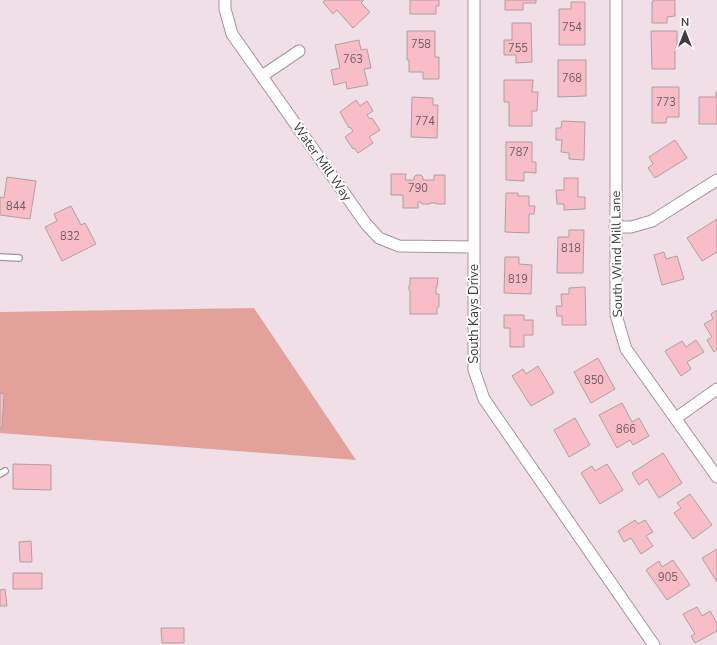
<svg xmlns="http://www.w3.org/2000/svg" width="717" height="645" font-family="'Nunito Sans',sans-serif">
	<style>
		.green { fill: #e2a29a }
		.building { fill: #f9bdc8; stroke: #b09ea0 }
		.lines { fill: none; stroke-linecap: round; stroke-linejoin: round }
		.service-casing { stroke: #a4949c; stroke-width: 8 }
		.minor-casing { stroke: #a4949c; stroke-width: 13 }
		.service { stroke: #fff; stroke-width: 5.5 }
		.minor { stroke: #fff; stroke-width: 11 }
		.labels { text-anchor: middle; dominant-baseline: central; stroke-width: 4; stroke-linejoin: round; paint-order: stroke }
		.number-label { font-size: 11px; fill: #6e5b60 }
		.street-label { font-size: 13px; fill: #403a3d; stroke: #fff }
	</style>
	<rect width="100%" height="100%" fill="#f0dfe7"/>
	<path class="green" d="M254,308L356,460L0,433V312Z"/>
	<path class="building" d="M325,0H363V1L361,3L370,12L353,28L337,10L333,14L323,2Z
		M410,0H439V6H436V14H410Z
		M505,0H536V3H523V10H505Z
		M653,0H675V16L667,17V23H652V2H653Z
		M571,2H585V45H559V9H571Z
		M512,23H531L532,62L516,63V55H504V40H512Z
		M407,31H435V57H439V79H423V72H409V60H407Z
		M651,31H677V50H675V69H652Z
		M359,40L361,50L367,49L371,68L364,69L368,85L347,89L346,82L334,85L331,70L340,68L335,45Z
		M558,60H586V96L558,97Z
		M504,80H533L532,92H538L537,111H532V126H509V102H504Z
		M652,87H679V117H667L666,123H652Z
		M716,92H717V124H699V97H716Z
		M412,97L433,98V105H438L437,138L411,137Z
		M356,100L360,106L367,101L373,111L367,115L370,119L372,118L380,130L369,137L373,143L358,153L354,148L353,149L345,137L353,131L350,127L349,128L340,112Z
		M562,121L585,122L584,160L569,159V153L561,152L562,140H556V128H561Z
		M675,140L687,158L655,178L648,168L653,164L649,157Z
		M506,142H532V162H536V173L524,172V181L506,180Z
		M391,174H406L405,180H414V177L416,175H421L423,177V180H434V175H445V204H436V203H430V204H422L421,202H418V208H403V195H391Z
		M7,177L36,181L30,219L0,215V197L4,198Z
		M564,178H578V197H585V209L564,210V204H557L556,190H564Z
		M506,193H518V196H529V206H535L534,214H529V233L505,232Z
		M71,206L81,225L85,223L96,244L62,261L45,227L57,221L54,214Z
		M717,219V252L702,261L687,238Z
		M569,230H584L583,273H557L558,237H569Z
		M664,252L666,259L677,256L684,279L662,285L654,255Z
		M505,257H519V264L532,265L531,294L504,293Z
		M410,278H438L437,287H436V294H439V307H437V314H410V292L409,290V286L410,285Z
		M585,287L586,325H562V316H557L556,306H562L561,294H569V288Z
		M717,310V350L714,352L707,340L712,337L704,324L713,319L711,314Z
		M504,315H524V320H533V335H524V347H510V328H504Z
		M696,340L704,352L687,362L691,369L681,376L665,351L682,341L686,347Z
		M598,358L615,389L591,403L574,372Z
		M538,366L554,393L531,406L512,376L523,369L526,374Z
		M0,393L4,394L2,428H0Z
		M622,403L632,422L639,418L649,436L633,445L630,440L617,448L599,415Z
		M575,418L590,445L569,457L554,430Z
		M663,453L682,483L659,498L647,479L639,485L632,473Z
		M13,464L51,465V490L13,489Z
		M607,464L623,490L600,504L581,473L592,466L595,471Z
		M690,494L712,525L693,539L674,513L681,508L677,503Z
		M635,520L638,524L645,520L653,532L646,536L653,546L641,554L631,538L624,542L618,531Z
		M31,541L32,562H20L19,542Z
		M717,549V582L702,558Z
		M673,560L690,585L667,600L646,570L659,561L662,567Z
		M13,573H42V589H13Z
		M5,589L7,606H0V590Z
		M697,607L702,616L710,611L717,623V631L695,643L691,636L695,634L683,614Z
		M161,628H184V643H162Z"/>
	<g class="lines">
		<defs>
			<path id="service" d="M0,257L19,258
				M0,474L5,471"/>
			<path id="minor" d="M225,0V9L232,34L366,224L379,238L399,246L474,247
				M474,0V370L484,399L654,645
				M616,0V315L626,349L717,477
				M262,76L299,51
				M615,227H631L652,221L717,180
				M676,418L717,389"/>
		</defs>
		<use href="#service" class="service-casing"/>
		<use href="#minor" class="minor-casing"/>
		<use href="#service" class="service"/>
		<use href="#minor" class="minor"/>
	</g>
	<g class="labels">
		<g class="number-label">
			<text x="572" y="27">754</text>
			<text x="421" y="44">758</text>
			<text x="518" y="48">755</text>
			<text x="353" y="59">763</text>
			<text x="572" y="78">768</text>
			<text x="666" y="102">773</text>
			<text x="425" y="121">774</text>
			<text x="519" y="152">787</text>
			<text x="418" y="188">790</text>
			<text x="16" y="206">844</text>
			<text x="70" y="236">832</text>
			<text x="571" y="248">818</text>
			<text x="518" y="279">819</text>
			<text x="594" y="380">850</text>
			<text x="626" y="429">866</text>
			<text x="668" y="577">905</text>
		</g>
		<g class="street-label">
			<text transform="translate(322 162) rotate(55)">Water Mill Way</text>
			<text transform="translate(617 254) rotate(-91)">South Wind Mill Lane</text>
			<text transform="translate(474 314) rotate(-90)">South Kays Drive</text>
		</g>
	</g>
	<g transform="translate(685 32)" stroke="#ffffff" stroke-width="3" paint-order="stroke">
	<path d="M0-3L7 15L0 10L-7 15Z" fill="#403a3d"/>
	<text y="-6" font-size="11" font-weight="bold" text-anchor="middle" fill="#403a3d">N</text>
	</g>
</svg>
